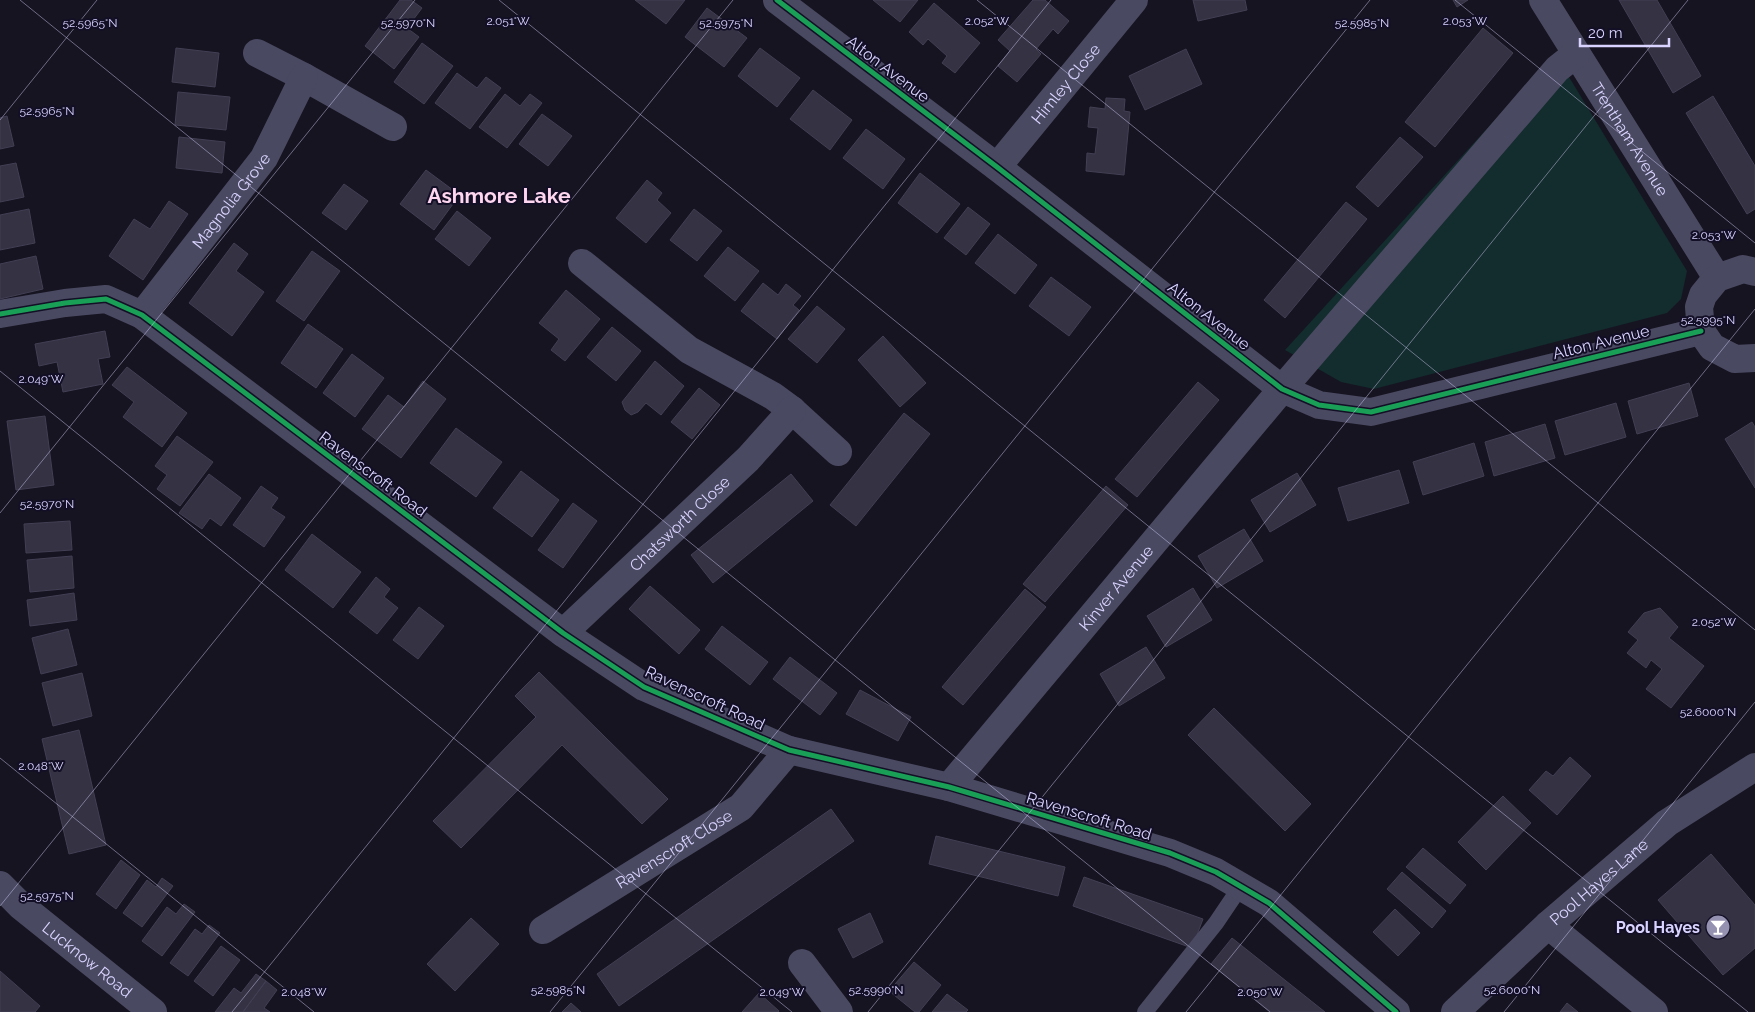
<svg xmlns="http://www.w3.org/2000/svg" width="1755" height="1012" font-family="Raleway,sans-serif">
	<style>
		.green { fill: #132c2d }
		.building { fill: #343243; stroke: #433f54 }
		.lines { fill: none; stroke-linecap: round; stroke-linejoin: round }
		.service { stroke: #4a4962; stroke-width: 16 }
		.minor { stroke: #4a4962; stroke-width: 28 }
		.tertiary { stroke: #4a4962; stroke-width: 28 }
		.cycleway-casing { stroke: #130f26; stroke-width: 8 }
		.cycleway { stroke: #1a9f57; stroke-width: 5 }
		.ticks { fill: none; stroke: #d9d4ff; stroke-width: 1; stroke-opacity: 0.45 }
		.labels { text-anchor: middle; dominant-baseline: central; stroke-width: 4; stroke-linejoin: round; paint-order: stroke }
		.street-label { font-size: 16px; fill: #d9d4ff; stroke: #130f26 }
		.poi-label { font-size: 16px; font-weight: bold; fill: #d9d4ff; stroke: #130f26; text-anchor: end }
		.district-label { font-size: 21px; font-weight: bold; fill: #ffd6f0; stroke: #130f26 }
		.ticks-label { font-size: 12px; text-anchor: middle; fill: #d9d4ff; stroke: #130f26; stroke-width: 4; stroke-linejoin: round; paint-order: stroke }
	</style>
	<rect width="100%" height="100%" fill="#161421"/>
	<path class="green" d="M1555,54L1687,271L1681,299L1667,313L1374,389L1341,382L1285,350Z"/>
	<path class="building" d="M400,0H411L422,8L407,28L419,37L394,69L365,46Z
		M635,0H685L666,24Z
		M873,0H918L900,22Z
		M1033,0H1045L1069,21L1058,34L1053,29L1036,49L1041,54L1017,82L998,66L1010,51L998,40Z
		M1193,0H1245L1247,10L1198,21Z
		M1453,0H1468L1457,7Z
		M1619,0H1657L1701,76L1673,93Z
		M934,3L980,43L955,73L942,63L947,56L928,39L923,45L909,32Z
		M707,8L747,38L724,67L685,37Z
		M1483,28L1513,53L1435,147L1405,122Z
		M422,43L453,66L424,104L394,82Z
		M176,48L219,53L215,87L172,82Z
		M760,48L800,78L777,107L738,76Z
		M1186,49L1202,84L1145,110L1129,76Z
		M457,73L477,88L486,77L501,88L470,129L435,103Z
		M813,90L852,120L830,150L790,119Z
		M178,92L230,97L226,130L175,125Z
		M505,94L520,106L530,94L542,103L507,148L479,127Z
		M1713,96L1755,166V209L1747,214L1686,113Z
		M1106,98L1125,99L1124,111L1130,112L1124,175L1086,171L1087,153L1095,154L1098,128L1088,127L1090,107L1105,109Z
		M542,114L572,136L548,166L519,144Z
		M7,116L14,146L0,149V118Z
		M866,129L905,159L883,189L843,158Z
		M179,137L225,142L222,173L176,168Z
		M1400,137L1423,157L1378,207L1356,187Z
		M16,163L24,197L0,202V166Z
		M426,170L457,193L450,202L453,204L434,230L400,204Z
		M920,173L960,204L937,233L898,203Z
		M647,180L662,193L657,200L671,213L646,243L616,218Z
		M344,184L368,201L346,230L322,213Z
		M169,201L188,214L143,280L109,256L134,219L150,229Z
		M1346,202L1367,219L1285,318L1264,300Z
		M968,207L990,224L966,255L944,238Z
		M29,209L35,243L0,250V215Z
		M694,209L722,231L697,261L670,240Z
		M457,211L491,238L469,266L435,239Z
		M998,234L1037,265L1015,294L975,263Z
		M234,243L248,254L236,271L264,292L232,336L189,303Z
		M728,247L759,271L735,301L704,276Z
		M312,251L340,271L304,321L276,301Z
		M36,256L43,289L0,299V264Z
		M1051,277L1091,307L1069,336L1029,306Z
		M763,283L778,295L786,284L801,296L793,305L799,310L777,339L741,311Z
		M566,290L600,319L565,361L551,350L559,339L539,323Z
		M817,306L845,329L817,363L788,339Z
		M308,324L343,349L316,388L281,363Z
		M612,327L641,351L616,381L587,357Z
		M105,331L110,357L98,359L103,384L63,392L57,362L39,366L35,344Z
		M883,336L926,383L900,407L858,360Z
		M352,354L384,378L355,417L323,393Z
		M655,361L684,386L661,415L646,403L638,412L631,415L625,410L622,402Z
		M127,367L187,413L162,447L123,417L134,402L112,385Z
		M423,381L446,399L401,458L362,429L388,395L404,407Z
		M1198,382L1219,400L1137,497L1115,479Z
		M1689,383L1698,416L1637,434L1628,401Z
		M699,388L720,405L692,439L671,422Z
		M1616,403L1626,437L1565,455L1555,421Z
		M904,413L930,434L856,526L830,505Z
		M45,416L54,485L16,490L7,421Z
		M1752,422L1755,427V488L1725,439Z
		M1545,424L1555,458L1494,476L1485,442Z
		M456,428L502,462L476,497L430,463Z
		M177,436L213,462L180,506L157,489L167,475L155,466Z
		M1474,443L1484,476L1423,495L1413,462Z
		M1399,470L1409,503L1348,521L1338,488Z
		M521,471L559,500L532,537L493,508Z
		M1297,473L1316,505L1270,532L1251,500Z
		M209,474L241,498L221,526L210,518L202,529L179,513Z
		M791,474L813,501L713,583L691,555Z
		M261,486L278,498L271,508L285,517L264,547L233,525Z
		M1106,486L1128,505L1045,602L1023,584Z
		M573,503L597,521L563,568L538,550Z
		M70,521L72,550L26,553L24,524Z
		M1244,529L1263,561L1217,588L1198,556Z
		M312,534L361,572L333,608L285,570Z
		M72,556L74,588L30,592L27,560Z
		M376,577L390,589L384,597L398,608L377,634L349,612Z
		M650,586L700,630L679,654L629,609Z
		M1193,588L1212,620L1166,647L1147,616Z
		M1025,589L1046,607L963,705L942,687Z
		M74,593L77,620L30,626L27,600Z
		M419,607L444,626L418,659L393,640Z
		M1660,608L1678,627L1669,638L1704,666L1671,708L1646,689L1662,669L1651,660L1646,668L1627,653L1638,640L1628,632L1644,613Z
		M722,626L768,662L750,685L705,649Z
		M68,629L77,665L41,674L32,638Z
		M1146,647L1165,678L1119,706L1100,674Z
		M790,657L837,693L820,715L773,679Z
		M539,672L668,799L642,824L562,745L461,848L433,821L536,717L515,696Z
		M82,673L92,716L53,726L42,683Z
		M860,690L911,717L898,741L846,714Z
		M1214,708L1311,804L1285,831L1188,735Z
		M79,730L106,845L69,854L42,739Z
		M1570,757L1591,776L1557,815L1529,790L1546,771L1553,776Z
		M1503,796L1531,823L1486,870L1458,842Z
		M831,809L854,841L619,1006L597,974Z
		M936,836L1065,867L1058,896L929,864Z
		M1423,848L1466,885L1450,904L1406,867Z
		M1711,854L1755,905V948L1723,975L1658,900Z
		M121,860L140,875L116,909L96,894Z
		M1402,872L1446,911L1432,928L1387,889Z
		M1084,877L1203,919L1192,948L1073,906Z
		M162,878L173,886L142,927L123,913L147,880L156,887Z
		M184,904L195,912L162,956L142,941L167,907L176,914Z
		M1395,909L1420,933L1398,956L1373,932Z
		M870,913L883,942L853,958L838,929Z
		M471,918L499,944L455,991L427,964Z
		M209,925L220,933L188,976L170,963L195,929L202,934Z
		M1232,938L1325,1012H1271L1211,964Z
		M221,946L240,960L213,996L194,981Z
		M914,962L941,985L919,1012H915L889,991Z
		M0,971L40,1006L35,1012H0Z
		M256,974L266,981L243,1012H215L234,988L241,993Z
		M266,981L277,990L264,1008L270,1012H243Z
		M759,993L779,1011L778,1012H742Z
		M947,994L968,1010L966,1012H932Z
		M571,1003L581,1012H562Z
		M1567,1003L1578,1012H1560Z"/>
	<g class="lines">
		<path class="service" d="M1145,1012L1216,923L1241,886"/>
		<g class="minor">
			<path d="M777,0L997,167L1282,389L1319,405L1371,412L1701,331"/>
			<path id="s1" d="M1543,0L1717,278"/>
			<path d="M257,53L304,77L393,127"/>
			<path id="s2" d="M997,167L1134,0"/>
			<path d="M582,263L689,350L773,396L792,410L838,452"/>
			<path d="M1755,272L1743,269L1717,278L1703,295L1699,307L1701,331L1712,347L1735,359L1755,358"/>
			<path d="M0,314L65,303L106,299L142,315L563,633L644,687L789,750L949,787L1170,853L1216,872L1269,903L1396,1012"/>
			<path id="s3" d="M142,315L264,158L304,77"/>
			<path id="s4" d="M563,633L748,459L792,410"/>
			<path id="s5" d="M949,787L1282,389L1557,69L1576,54"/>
			<path d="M1548,925L1654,1012"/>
			<path id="s6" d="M543,930L741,807L789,750"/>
			<path d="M802,963L839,1012"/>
			<path id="s7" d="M1455,1012L1548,925L1667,823L1755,767"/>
		</g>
		<path class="tertiary" id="s8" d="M0,885L21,906L153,1012"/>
		<defs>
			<path id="cycleway" d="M777,0L997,167L1282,389L1319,405L1371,412L1701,331
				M0,314L65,303L106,299L142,315L563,633L644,687L789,750L949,787L1170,853L1216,872L1269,903L1396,1012"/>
		</defs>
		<use href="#cycleway" class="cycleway-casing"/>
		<use href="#cycleway" class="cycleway"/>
	</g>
	<path class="ticks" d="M20,0L1270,1012M499,0L1748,1012M977,0L1755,630M1455,0L1755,243M0,120L97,0M0,371L792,1012M0,513L415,0M0,758L314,1012M0,906L733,0M232,1012L1051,0M550,1012L1370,0M868,1012L1688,0M1186,1012L1755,309M1504,1012L1755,702"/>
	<defs>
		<symbol id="bar-disc" viewBox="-11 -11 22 22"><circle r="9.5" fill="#9591b1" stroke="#130f26"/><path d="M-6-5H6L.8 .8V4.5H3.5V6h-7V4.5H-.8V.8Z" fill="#fff"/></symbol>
	</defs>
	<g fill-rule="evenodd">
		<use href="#bar-disc" x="1704" y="913" width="28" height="28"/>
	</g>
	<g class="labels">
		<g class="street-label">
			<text transform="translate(888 69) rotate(37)">Alton Avenue</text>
			<text stroke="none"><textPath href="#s2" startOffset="108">Himley Close</textPath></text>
			<text stroke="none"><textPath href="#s1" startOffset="164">Trentham Avenue</textPath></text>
			<text stroke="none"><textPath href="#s3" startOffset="145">Magnolia Grove</textPath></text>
			<text transform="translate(1209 316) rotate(38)">Alton Avenue</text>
			<text transform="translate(1601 342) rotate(-14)">Alton Avenue</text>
			<text transform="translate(373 474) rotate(37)">Ravenscroft Road</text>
			<text stroke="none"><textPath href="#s4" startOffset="160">Chatsworth Close</textPath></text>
			<text stroke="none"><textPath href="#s5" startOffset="260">Kinver Avenue</textPath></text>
			<text transform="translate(705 698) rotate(25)">Ravenscroft Road</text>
			<text transform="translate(1089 816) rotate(17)">Ravenscroft Road</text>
			<text stroke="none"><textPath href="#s6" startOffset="154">Ravenscroft Close</textPath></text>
			<text stroke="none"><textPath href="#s7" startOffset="194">Pool Hayes Lane</textPath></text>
			<text stroke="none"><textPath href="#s8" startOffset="115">Lucknow Road</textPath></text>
		</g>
		<g class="poi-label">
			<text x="1700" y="927">Pool Hayes</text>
		</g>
		<g class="district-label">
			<text x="499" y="195">Ashmore Lake</text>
		</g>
	</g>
	<g class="ticks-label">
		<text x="987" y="25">2.052°W</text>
		<text x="508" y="25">2.051°W</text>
		<text x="1465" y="25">2.053°W</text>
		<text x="90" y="27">52.5965°N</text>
		<text x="726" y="27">52.5975°N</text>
		<text x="1362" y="27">52.5985°N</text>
		<text x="408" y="27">52.5970°N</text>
		<text x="47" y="115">52.5965°N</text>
		<text x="1714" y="239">2.053°W</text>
		<text x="1708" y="324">52.5995°N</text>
		<text x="41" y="383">2.049°W</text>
		<text x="47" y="508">52.5970°N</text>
		<text x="1714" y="626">2.052°W</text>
		<text x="1708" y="716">52.6000°N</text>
		<text x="41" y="770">2.048°W</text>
		<text x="47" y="900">52.5975°N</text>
		<text x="558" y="994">52.5985°N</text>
		<text x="876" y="994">52.5990°N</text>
		<text x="1512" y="994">52.6000°N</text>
		<text x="304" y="996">2.048°W</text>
		<text x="782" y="996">2.049°W</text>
		<text x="1260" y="996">2.050°W</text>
	</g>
	<path d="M1580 38v8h89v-8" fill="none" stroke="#d9d4ff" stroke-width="2.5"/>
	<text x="1588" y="38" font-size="15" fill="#d9d4ff" stroke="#130f26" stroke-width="4" paint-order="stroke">20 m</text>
</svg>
